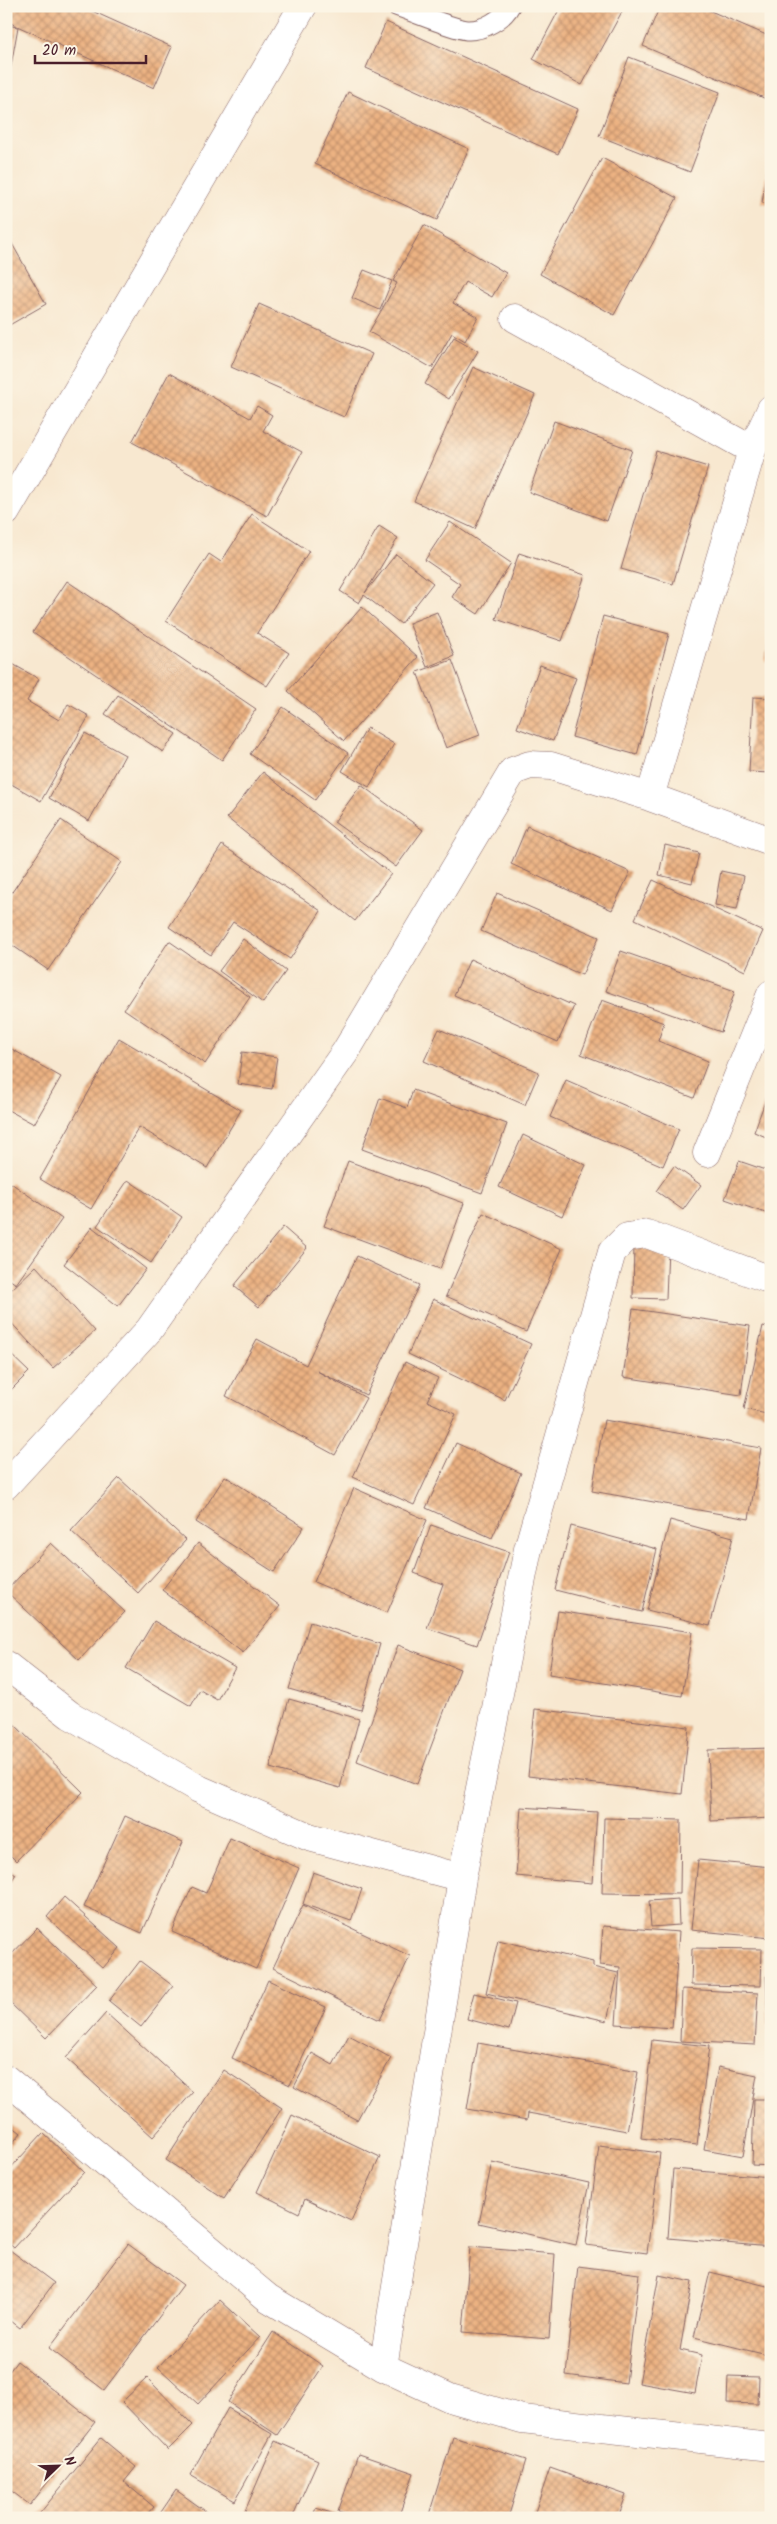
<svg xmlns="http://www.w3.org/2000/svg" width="777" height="2524" font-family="Kalam,sans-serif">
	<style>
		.building { fill: url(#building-cross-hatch) }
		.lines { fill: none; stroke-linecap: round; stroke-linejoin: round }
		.lane-casing { stroke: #876565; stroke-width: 21 }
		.street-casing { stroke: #876565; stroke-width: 29 }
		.lane { stroke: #fff; stroke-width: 19 }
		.street { stroke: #fff; stroke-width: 28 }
	</style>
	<defs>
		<pattern id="building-cross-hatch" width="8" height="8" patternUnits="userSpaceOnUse" patternTransform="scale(1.25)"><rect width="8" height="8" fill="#ecb282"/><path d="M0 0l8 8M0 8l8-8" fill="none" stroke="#c1906b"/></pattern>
	</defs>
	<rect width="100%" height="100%" fill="#fcf5e5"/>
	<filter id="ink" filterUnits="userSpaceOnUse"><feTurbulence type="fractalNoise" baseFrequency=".02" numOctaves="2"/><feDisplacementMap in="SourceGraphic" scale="10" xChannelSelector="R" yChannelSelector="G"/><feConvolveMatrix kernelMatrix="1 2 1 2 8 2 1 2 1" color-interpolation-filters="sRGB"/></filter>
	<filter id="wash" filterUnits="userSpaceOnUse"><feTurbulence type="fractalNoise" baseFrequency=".0096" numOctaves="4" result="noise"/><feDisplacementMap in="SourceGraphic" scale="20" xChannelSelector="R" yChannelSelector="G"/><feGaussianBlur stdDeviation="1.12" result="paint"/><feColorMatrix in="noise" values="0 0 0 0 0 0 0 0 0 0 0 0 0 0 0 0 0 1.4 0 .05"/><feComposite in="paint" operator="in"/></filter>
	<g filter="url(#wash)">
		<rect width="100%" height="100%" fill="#f8e8d0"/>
		<g id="blocks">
			<path class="building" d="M6,6H81L172,47L154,88L6,21Z
				M561,6H625L582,85L533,59Z
				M660,6H699L771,37V101L643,46Z
				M386,22L578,109L558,154L366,68Z
				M6,25L18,27L7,88H6Z
				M629,57L720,92L690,172L599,136Z
				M348,92L469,149L437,220L315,164Z
				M770,147H771V204L762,203Z
				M602,158L677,198L614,315L540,274Z
				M424,225L506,273L492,297L465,282L453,303L478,317L465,341L452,333L432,368L369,332L397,283L393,281Z
				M6,233L46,304L6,327Z
				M364,270L392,281L380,310L352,298Z
				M259,304L372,354L344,417L231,367Z
				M454,337L478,351L449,399L425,384Z
				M473,367L535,395L475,529L414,501Z
				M169,373L250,418L257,406L272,415L263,431L302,452L267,516L132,442Z
				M554,421L632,450L607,521L529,492Z
				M656,451L708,467L673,584L621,569Z
				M252,514L309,551L257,633L289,653L267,686L166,621L209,554L221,562Z
				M450,522L511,563L478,614L452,597L460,584L425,560Z
				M379,526L398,538L365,593L396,554L433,583L401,624L364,595L359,603L340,591Z
				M519,553L585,575L562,641L496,619Z
				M67,581L256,709L222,760L33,632Z
				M362,607L418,657L344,741L288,691Z
				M437,612L454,656L427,667L409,623Z
				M603,616L669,634L637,755L572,737Z
				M769,636L771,637V663L765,662Z
				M452,660L480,735L446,748L417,672Z
				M9,662L39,679L27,701L59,720L68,704L89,716L41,801L6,781V667Z
				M540,665L576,678L553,741L517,728Z
				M118,695L176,734L163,752L105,714Z
				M753,697L771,698V773L749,772Z
				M283,707L348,753L315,800L250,754Z
				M367,728L394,744L369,787L342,771Z
				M85,733L125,755L89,821L49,798Z
				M263,772L391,874L355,921L227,818Z
				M361,785L423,830L396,867L334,822Z
				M61,820L122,862L48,970L6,941V901Z
				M527,826L630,872L612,910L511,864Z
				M222,845L321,911L290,959L233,922L211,955L169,927Z
				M665,845L699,853L692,883L659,875Z
				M721,871L744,876L737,909L715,905Z
				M653,880L763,931L745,971L635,919Z
				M497,893L599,937L582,975L481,931Z
				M243,939L286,971L263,1003L219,971Z
				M169,941L250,997L205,1064L124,1009Z
				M621,951L735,991L721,1032L606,991Z
				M470,959L574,1006L558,1042L454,995Z
				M602,1000L664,1023L658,1041L708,1061L694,1098L581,1054Z
				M439,1029L539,1072L525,1105L424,1061Z
				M119,1038L241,1110L207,1168L139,1127L91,1209L40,1179Z
				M8,1047L61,1077L34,1124L6,1109Z
				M242,1052L277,1057L272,1089L238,1084Z
				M566,1080L679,1129L663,1166L550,1117Z
				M413,1090L507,1124L482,1193L362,1149L380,1098L407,1108Z
				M768,1093L771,1094V1139L754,1132Z
				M523,1135L586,1165L562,1216L499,1187Z
				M348,1161L464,1203L440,1269L324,1226Z
				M739,1161L771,1172V1215L725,1199Z
				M674,1166L701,1185L683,1210L656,1191Z
				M128,1180L182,1217L151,1263L97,1226Z
				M11,1183L62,1219L16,1284L6,1277V1189Z
				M483,1213L562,1249L526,1332L446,1296Z
				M92,1227L146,1269L118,1306L64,1264Z
				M283,1227L307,1248L259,1307L234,1286Z
				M634,1245L668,1247L666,1299L633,1298Z
				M357,1256L419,1285L366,1395L317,1371L366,1398L335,1455L226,1396L257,1339L306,1365Z
				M36,1266L95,1331L53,1368L6,1317V1287L10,1291Z
				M433,1299L531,1344L505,1400L408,1354Z
				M633,1309L750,1326L741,1395L623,1377Z
				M763,1326L771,1328V1415L744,1409Z
				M6,1350L29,1372L6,1395Z
				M405,1362L438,1378L427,1401L456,1414L414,1505L353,1477Z
				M604,1420L761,1448L749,1519L592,1491Z
				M456,1443L521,1473L492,1538L426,1508Z
				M225,1476L304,1527L274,1572L196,1522Z
				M119,1478L186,1540L138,1593L71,1531Z
				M354,1488L427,1520L387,1613L314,1582Z
				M670,1520L733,1537L710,1626L647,1610Z
				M431,1525L509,1552L477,1645L427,1628L443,1584L414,1573Z
				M571,1526L657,1549L642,1612L555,1590Z
				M51,1543L125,1612L79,1660L6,1591Z
				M198,1543L280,1606L243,1653L162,1590Z
				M558,1611L692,1632L682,1696L549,1674Z
				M154,1621L235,1668L217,1700L200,1690L191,1706L126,1668Z
				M310,1622L380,1644L361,1710L289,1689Z
				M398,1645L460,1669L417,1784L357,1761Z
				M289,1699L359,1719L340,1788L270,1768Z
				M535,1709L689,1727L682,1794L528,1776Z
				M7,1717L83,1792L16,1861L6,1851Z
				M771,1748V1818L711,1821L708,1750Z
				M521,1807L597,1812L592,1883L516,1876Z
				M125,1816L183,1842L142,1933L84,1907Z
				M604,1818L681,1820L680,1894L602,1893Z
				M230,1838L299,1868L256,1969L172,1932L192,1887L206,1893Z
				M698,1860L771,1867V1938L691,1930Z
				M6,1868L16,1874L6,1889Z
				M313,1872L362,1889L351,1921L303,1904Z
				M64,1897L120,1948L103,1968L47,1917Z
				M678,1899L679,1925L651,1927L649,1901Z
				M303,1905L410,1956L380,2020L273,1968Z
				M603,1926L679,1932L672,2028L616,2024L620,1967L600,1965Z
				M37,1928L97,1985L46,2038L6,1999V1960Z
				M498,1940L593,1962V1967L618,1973L607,2021L486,1993Z
				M692,1948L762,1949L761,1986L691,1985Z
				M140,1961L173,1986L141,2027L109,2001Z
				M771,1975V2047H769L766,1976Z
				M268,1980L326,2007L290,2085L232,2058Z
				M682,1989L758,1993L755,2045L680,2041Z
				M474,1993L516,2003L509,2030L467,2019Z
				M106,2013L193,2092L153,2137L66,2058Z
				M349,2035L391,2058L357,2120L294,2087L312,2053L333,2065Z
				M652,2040L709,2046L697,2145L641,2138Z
				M478,2043L638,2072L627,2131L528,2113L527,2120L467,2109Z
				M718,2067L757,2075L743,2156L704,2149Z
				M224,2070L282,2108L224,2198L166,2160Z
				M754,2099H771V2166L752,2165Z
				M292,2115L380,2157L351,2221L305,2199L299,2213L257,2192Z
				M6,2121L21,2133L6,2151Z
				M43,2133L84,2172L14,2248L6,2241V2173Z
				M599,2145L660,2153L647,2253L586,2245Z
				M492,2162L589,2183L576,2245L479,2223Z
				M673,2169L771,2177V2247L668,2238Z
				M128,2244L183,2285L104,2390L49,2348Z
				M6,2247L54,2283L20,2328L6,2317Z
				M470,2247L555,2254L549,2339L463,2332Z
				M578,2266L639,2274L626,2383L566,2375Z
				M710,2272L771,2287V2356L694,2337Z
				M659,2275L692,2282L680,2350L702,2355L695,2393L639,2383Z
				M220,2300L260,2337L198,2404L158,2367Z
				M273,2332L323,2366L277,2435L228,2402Z
				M17,2361L95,2422L30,2505L6,2487V2376Z
				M728,2376L759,2377L758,2404L727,2403Z
				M147,2378L193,2425L168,2450L122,2402Z
				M228,2408L272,2434L235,2501L190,2475Z
				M453,2437L526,2460L508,2518H428Z
				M101,2438L136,2467L124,2482L154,2507L145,2518H36Z
				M275,2441L318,2460L292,2518H242Z
				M358,2454L414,2473L398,2518H356L338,2512Z
				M550,2468L626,2495L618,2518H533Z
				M176,2490L215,2518H157Z
				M316,2508L343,2517V2518H312Z"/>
		</g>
	</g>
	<g filter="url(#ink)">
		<use href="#blocks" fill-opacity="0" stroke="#876565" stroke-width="1"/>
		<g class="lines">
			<defs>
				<path id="lane" d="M396,6C414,12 450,28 467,30C483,31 503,19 510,6"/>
				<path id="street" d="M515,318L752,450
					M6,512L303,6
					M650,797L752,450L771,409
					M707,1153L771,994
					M6,1485L149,1330L346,1051L513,771L530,765L551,766L650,797L771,841
					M6,1665L70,1715L199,1789L309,1837L462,1878
					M6,2079L268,2298L383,2367L450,2398L522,2419L771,2447
					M383,2367L462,1878L528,1549L612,1252L627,1237L647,1234L771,1280"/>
			</defs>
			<use href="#lane" class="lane-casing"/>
			<use href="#street" class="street-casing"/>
			<use href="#lane" class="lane"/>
			<use href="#street" class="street"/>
		</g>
	</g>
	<rect width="777" height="2524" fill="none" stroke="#fcf5e5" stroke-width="25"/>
	<g transform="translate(58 2466) rotate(67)" stroke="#fcf5e5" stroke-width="4" paint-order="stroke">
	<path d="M0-4L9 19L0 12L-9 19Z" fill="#4a1f2b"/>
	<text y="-8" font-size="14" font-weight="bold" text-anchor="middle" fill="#4a1f2b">N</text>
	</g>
	<path d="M35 55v8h111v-8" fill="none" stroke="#4a1f2b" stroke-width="2.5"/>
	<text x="42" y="55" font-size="15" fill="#4a1f2b" stroke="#fcf5e5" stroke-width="4" paint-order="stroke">20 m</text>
</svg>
